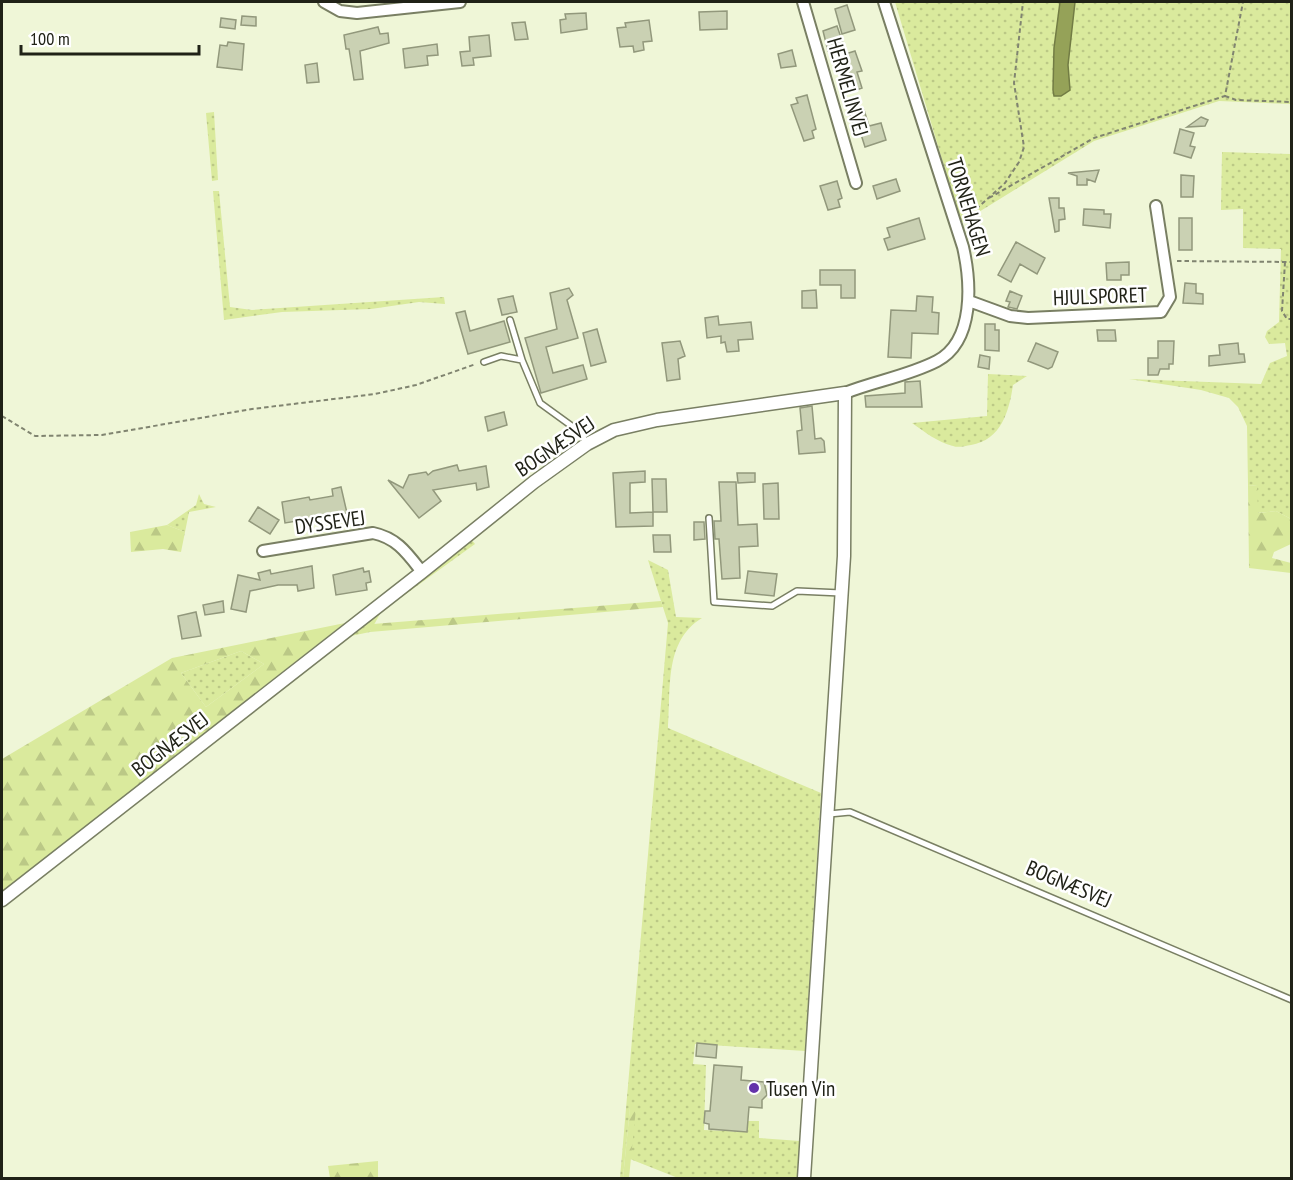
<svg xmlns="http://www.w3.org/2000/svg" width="1293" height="1180" font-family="'PT Sans Narrow',sans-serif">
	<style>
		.grass { fill: url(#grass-dots) }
		.forest { fill: url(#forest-firs); fill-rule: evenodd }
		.water { fill: #95a258; stroke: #727c44; stroke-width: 1.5 }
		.building { fill: #cad1b3; stroke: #92987c; stroke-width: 1.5 }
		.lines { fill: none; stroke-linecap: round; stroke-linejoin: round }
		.service-casing { stroke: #797f63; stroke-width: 8 }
		.minor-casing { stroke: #797f63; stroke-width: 14 }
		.tertiary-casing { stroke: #797f63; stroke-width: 15 }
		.path { stroke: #808470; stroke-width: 2; stroke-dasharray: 4.5 3; stroke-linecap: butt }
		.service { stroke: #fff; stroke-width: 5 }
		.minor { stroke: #fff; stroke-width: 10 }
		.tertiary { stroke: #fff; stroke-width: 12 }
		.poi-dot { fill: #6433aa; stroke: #fff; stroke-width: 2 }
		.labels { text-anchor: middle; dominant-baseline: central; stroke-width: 5; stroke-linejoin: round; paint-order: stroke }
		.street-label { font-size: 21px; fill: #202217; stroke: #fff }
		.poi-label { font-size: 21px; fill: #202217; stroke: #fff; text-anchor: start }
	</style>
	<defs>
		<pattern id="grass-dots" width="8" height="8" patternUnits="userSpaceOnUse" patternTransform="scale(1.5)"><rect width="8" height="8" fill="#daea9d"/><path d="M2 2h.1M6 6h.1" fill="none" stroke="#bbc886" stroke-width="1.8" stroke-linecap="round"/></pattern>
		<pattern id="forest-firs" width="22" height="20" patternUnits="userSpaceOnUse" patternTransform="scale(1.5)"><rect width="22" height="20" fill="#daea9d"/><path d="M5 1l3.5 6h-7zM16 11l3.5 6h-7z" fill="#bbc886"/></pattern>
	</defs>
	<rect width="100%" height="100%" fill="#eff6d7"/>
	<path class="grass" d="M895,2H1291V104L1219,101L1094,141L961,223Z
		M214,112L218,180L212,181L206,113Z
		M1222,152L1291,154V519L1276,511L1257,513V486L1248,485L1247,426L1238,407L1229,398L1201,390L1129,379L1261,384L1270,363L1287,356L1285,343L1269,344L1265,337L1267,331L1279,322L1281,249L1243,248V209L1221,210Z
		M213,191H219L230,307L252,310L444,297L445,304L419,302L371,309L282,312L224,320Z
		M988,374L1027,376L1013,385C1009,412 1001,440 971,445C965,446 958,448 953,446C937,442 925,432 912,423L987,416Z
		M199,494L204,504L216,507L189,512L185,532L167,525L196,505Z
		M470,538L475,544L381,612L370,632L346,637Z
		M648,560L668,570L676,617L702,618C664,641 671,688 668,728L821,793L805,1051L695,1044L693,1064L706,1065L704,1130L747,1132L748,1121H759V1138L800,1141L798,1178H678L630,1159L635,1108H630L623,1178H620L668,623Z
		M241,651L264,664L206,707L181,673Z"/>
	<path class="forest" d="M1248,485L1257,486L1258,513L1276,511L1291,519V544L1274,552L1272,558L1291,563V573L1249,568Z
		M167,525L185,532L181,552L163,549L131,552L130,532Z
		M661,601L663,607L370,632L373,624Z
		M345,623L2,892V759L172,658ZM241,651L264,664L206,707L181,673Z
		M630,1107L636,1108L629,1178H623Z
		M378,1161V1178H330L328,1166Z"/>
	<path class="water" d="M1060,2H1075L1068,65L1070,90L1061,96H1054L1053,90L1054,48Z"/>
	<path class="building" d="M847,5L855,30L842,34L835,9Z
		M727,11V29L700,30L699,12Z
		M586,13L587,29L561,33L560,20L566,19L565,14Z
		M242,16L256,17V26L241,25Z
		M221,18L236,20L235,29L220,27Z
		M649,20L652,41L643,42L644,50L634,52L633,46L620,47L617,28L626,27L625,23Z
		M525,22L528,39L515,40L512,23Z
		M837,26L844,46L828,51L823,31Z
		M378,27L380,34L388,33L389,43L360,51L363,79L354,80L349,49H346L344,35Z
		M489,35L491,56L473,58L474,65L462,66L460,52L470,51L469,37Z
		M228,42L244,44L242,70L217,67L220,45L227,46Z
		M437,44L438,55L427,56L428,65L405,68L403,49Z
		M792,50L796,66L781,68L778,54Z
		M855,51L862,71L857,72L862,88L848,93L839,56Z
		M317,63L319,82L307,83L305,65Z
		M807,95L816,129L812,131L814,138L804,141L791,105L798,103L796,98Z
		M864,110L869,126L881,123L886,140L865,147L859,128L855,129L850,115Z
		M1201,117L1208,120L1205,126L1187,127Z
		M1180,129L1194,133L1190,146L1195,147L1191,158L1174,153Z
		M1099,170L1095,182L1087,179V185H1077V176L1068,173Z
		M1181,175L1194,176L1193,197H1181Z
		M896,179L900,191L877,199L873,186Z
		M837,181L842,198L838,200L840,207L828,210L820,186Z
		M1049,198H1059V208H1064L1065,219L1059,220V231L1055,232Z
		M1084,209L1104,210V214H1111L1110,228L1083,225Z
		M919,218L925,239L888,250L884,239L890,237L887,228Z
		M1179,218H1192V250H1179Z
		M1016,242L1045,258L1037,274L1020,264L1011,282L998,275Z
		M1129,262V275H1121V280H1107L1106,263Z
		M820,270H855V298H841V285H820Z
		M1185,283L1196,284V293L1203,294V304L1183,303Z
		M569,288L573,295L567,300L578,338L546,347L553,373L583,365L587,379L541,393L525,338L557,329L550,293Z
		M816,290L817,308H802V291Z
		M1010,291L1022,296L1017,309L1008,307L1010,302L1006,301Z
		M513,296L517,312L502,315L498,299Z
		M917,296L933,297L932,312L939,313L938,334L912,333L911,358L888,357L891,310L916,311Z
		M465,311L470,331L504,321L510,342L468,354L456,313Z
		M718,316L719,325L751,322L753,339L738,340L739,351L727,352L725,342L721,343V336L707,338L705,318Z
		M985,324H995V330H999V351L985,350Z
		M597,329L606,362L591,366L583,333Z
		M1097,330H1115L1116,341H1098Z
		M680,341L685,356L678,359L680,379L667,381L662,343Z
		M1158,341H1174L1173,364H1169V369H1160L1158,375H1148V358H1158Z
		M1036,343L1058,352L1052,367L1048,369L1028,361Z
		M1238,343L1239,354H1244L1245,362L1209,366V356L1220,355L1219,345Z
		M980,355L990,357L989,369L978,367Z
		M920,381L922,407H866L865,396L905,393V382Z
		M812,406L815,439L821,438L824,441L825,452L799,454L797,431L802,430L800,408Z
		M504,412L507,425L488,431L485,417Z
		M457,465L459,471L486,466L489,487L477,490L476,483L433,490L441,501L419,518L388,480L403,488L409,475L426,472L428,475L433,471Z
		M645,471V482L630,483V513L653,512V526L616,527L613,473Z
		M737,473H755V482L738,483Z
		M652,479H666L667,512H653Z
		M719,482H736L738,525L757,524L758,546L739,547L740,578L722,579L719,539H715L714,521H721Z
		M778,483L779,519H764L763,484Z
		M341,487L347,513L285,523L282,502L309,497L310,500L333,496L332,489Z
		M258,507L279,520L270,534L249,521Z
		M694,522H704L705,539L694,540Z
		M653,535H670L671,552H654Z
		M312,566L314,588L298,591L297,585H278L250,591L246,612L231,609L238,575L260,580L258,573L270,570L271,574Z
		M363,568L364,572L369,571L371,582L366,583L367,590L336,595L333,575Z
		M748,571L777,574L774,596L745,593Z
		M223,601L224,612L205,615L203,605Z
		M196,612L201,636L182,639L178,616Z
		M697,1043L717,1045L716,1058L696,1056Z
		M714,1065L742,1067L741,1080L764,1082L767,1095L762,1100V1108L749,1107L747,1132L709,1129V1124L704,1123L705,1111H710Z"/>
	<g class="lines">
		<defs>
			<path id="service" d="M510,320L522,360
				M484,362L501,356L522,360L540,403L580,432L587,444
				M709,518L714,602L772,606L797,591L841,593
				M829,814L850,812L1292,1000"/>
			<path id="minor" d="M324,2L340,11L357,13L460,2
				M803,2L856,183
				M969,301L1010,316L1028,318L1161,312L1170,297L1156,206
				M845,393C875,381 908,376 937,361C975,341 971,282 963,247L884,2
				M263,551L373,533C397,538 407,553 422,572"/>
			<path id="tertiary" d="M2,900L422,572L534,482L587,444L614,430L657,420L845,393L844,556L804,1178"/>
		</defs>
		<use href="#service" class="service-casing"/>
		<use href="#minor" class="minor-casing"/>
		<use href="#tertiary" class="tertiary-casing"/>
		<path class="path" d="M1225,96L1236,100L1292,102
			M989,198L1094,138L1225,96L1243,2
			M965,219L1005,183L1019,162L1024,147L1014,83L1023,2
			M1177,261L1292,262
			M1285,262L1282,311L1287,319H1292
			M2,416L35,436L102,435L252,409L375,394L416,385L476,364"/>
		<use href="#service" class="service"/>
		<use href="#minor" class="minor"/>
		<use href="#tertiary" class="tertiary"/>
	</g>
	<circle class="poi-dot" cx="754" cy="1088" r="6"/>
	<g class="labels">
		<g class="street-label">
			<text transform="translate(848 87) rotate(74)">HERMELINVEJ</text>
			<text transform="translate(969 207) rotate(73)">TORNEHAGEN</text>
			<text transform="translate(1100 296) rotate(-2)">HJULSPORET</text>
			<text transform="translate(555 446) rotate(-34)">BOGNÆSVEJ</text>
			<text transform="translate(330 522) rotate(-8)">DYSSEVEJ</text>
			<text transform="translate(170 744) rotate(-38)">BOGNÆSVEJ</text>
			<text transform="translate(1069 884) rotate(23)">BOGNÆSVEJ</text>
		</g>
		<g class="poi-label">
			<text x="766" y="1088">Tusen Vin</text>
		</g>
	</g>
	<rect width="1293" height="1180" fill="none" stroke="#202217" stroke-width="6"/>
	<path d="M21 45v9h178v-9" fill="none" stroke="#202217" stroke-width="3"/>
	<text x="30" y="45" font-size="18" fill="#202217" stroke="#ffffff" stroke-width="4.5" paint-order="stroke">100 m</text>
</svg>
